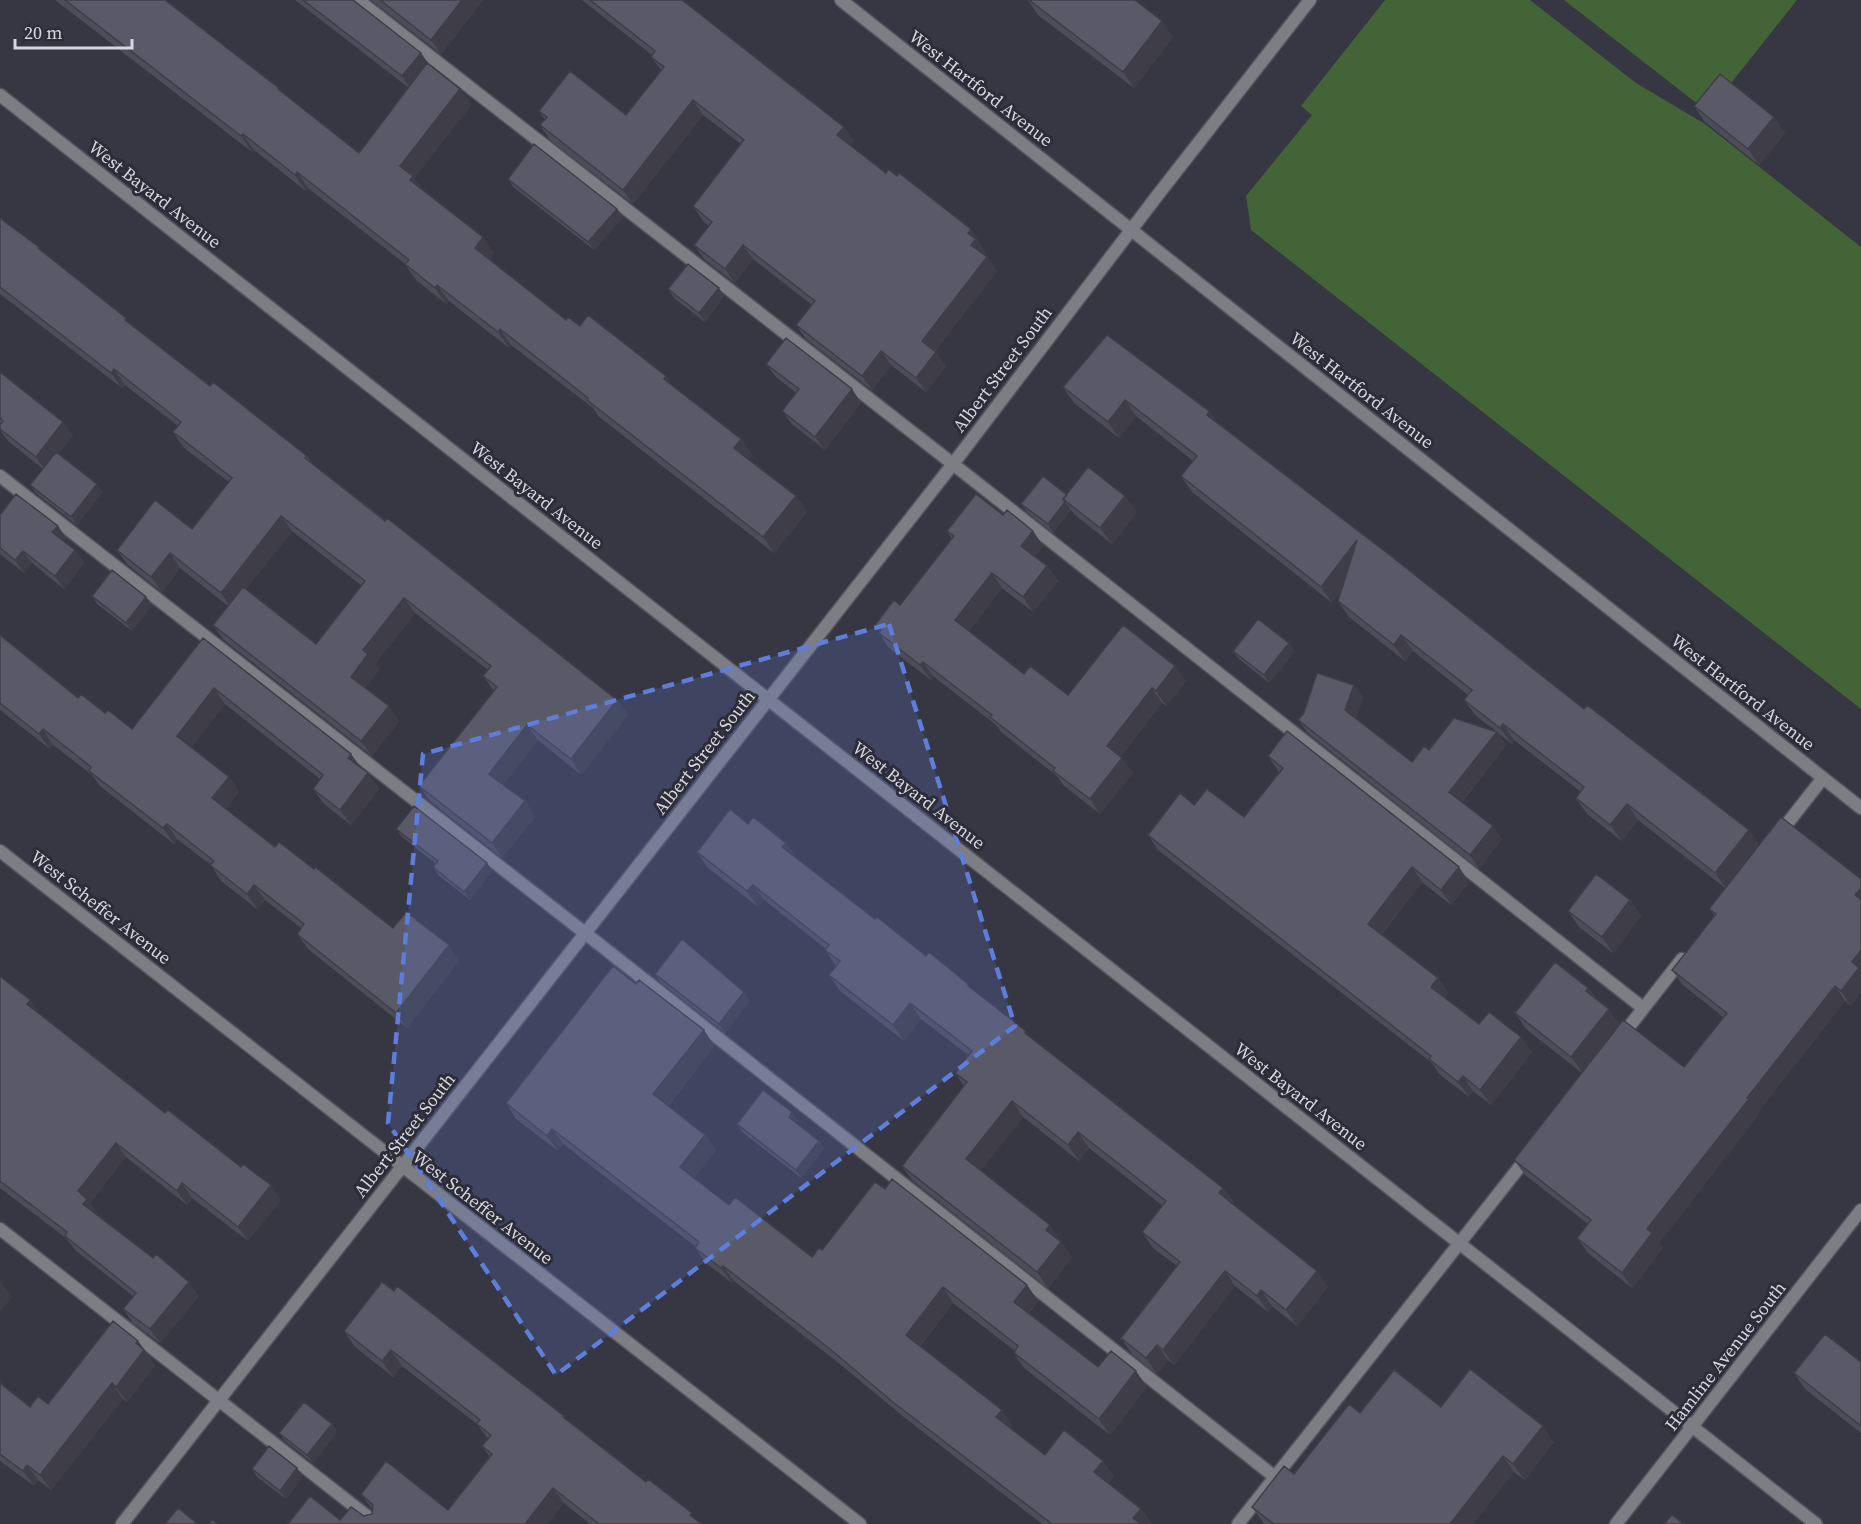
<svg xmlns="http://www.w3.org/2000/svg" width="1861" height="1524" font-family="'Source Serif 4',serif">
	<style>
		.green { fill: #436436 }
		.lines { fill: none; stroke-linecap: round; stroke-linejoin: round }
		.service-casing { stroke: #54535f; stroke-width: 15 }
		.minor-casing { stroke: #54535f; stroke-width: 15 }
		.tertiary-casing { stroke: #54535f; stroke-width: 15 }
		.service { stroke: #7d7d84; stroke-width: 12 }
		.minor { stroke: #7d7d84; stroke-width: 12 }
		.tertiary { stroke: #7d7d84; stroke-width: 12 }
		.wall { fill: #4d4d59; fill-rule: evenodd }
		.shaded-wall { fill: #3f3e48 }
		.building { fill: #5a5967; stroke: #3f3e48; stroke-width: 1.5 }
		.marked { fill: #5e7edb; fill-opacity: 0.2; stroke: #5e7edb; stroke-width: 4.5; stroke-dasharray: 12 8; stroke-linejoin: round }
		.labels { text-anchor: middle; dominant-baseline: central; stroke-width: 6; stroke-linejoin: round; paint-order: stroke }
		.street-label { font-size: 18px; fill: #d8d7e0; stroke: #2d2c39 }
	</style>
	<rect width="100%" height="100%" fill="#373643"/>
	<path class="green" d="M1385,0H1530L1636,83L1705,124L1861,247V709L1251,230L1246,196L1312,115L1301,106Z
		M1564,0H1797L1708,112Z"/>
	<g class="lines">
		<defs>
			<path id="service" d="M358,0L953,464L1643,1008
				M0,476L585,933L1275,1477
				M1779,834L1823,778
				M1621,1037L1682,959
				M0,1229L377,1524
				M1238,1524L1529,1155"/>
			<path id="minor" d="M841,0L1861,808
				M0,95L1816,1524
				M0,851L860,1524
				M122,1524L953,464L1157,196L1310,0"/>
			<path id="tertiary" d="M1616,1524L1861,1210"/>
		</defs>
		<use href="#service" class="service-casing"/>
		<use href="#minor" class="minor-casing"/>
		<use href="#tertiary" class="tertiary-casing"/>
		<use href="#service" class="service"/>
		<use href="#minor" class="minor"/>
		<use href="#tertiary" class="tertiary"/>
	</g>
	<path class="wall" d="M55,0H165L359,153L409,88L295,0H353L429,65L460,89L471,105L414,178L423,191L494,253L489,260L566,320L580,326L666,376L672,385L741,439L752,455L749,459L796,496L807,512L774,553L598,416L593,408L511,345L509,348L449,301L446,304L416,280L405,264L308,188L306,191L254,150L252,152Z
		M371,0H483L441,54Z
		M582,0H682L844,127L854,141L850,145L886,173L980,243V244L986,253L984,255L997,271L935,351L946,366L926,392L891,365L872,390L806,339L796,325L812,305L753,259L735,283L704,259L694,245L709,226L703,221L693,206L741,144L703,115L633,204L550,140L540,125L545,120L539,111L626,115L661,70L651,57L652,55Z
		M1028,0H1135L1173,37L1134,88L1038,15Z
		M1694,106L1774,117L1785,133L1759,165L1705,122Z
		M508,179L623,217L594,250L513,187Z
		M0,218L39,247L43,252L130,324L210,386L307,456L312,463L617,700L628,715L581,775L538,740L503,785L525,801L535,817L502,858L430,801L419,786L494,691L483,676L488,670L415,613L375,664L379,670L365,688L399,721L372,756L224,640L213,625L228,606L180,568L162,592L128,565L117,550L192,529L229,482L184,448L173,432L178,426L125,385L122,388L0,294ZM292,531L362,586L316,644L246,589Z
		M668,289L724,296L705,322L674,298Z
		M766,364L852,389L861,403L825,450L792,424L782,411L796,393L776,377Z
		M0,372L73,435L58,454L103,492L77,525L36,493L30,485L43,469L8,441L0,430Z
		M1063,387L1209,411L1217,422L1584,709L1749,830L1759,845L1851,1006L1845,1001L1758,1112L1759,1114L1659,1243L1663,1248L1632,1288L1588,1253L1577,1238L1588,1224L1525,1175L1514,1160L1582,1073L1526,1029L1515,1013L1588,988L1595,997L1620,1024L1684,1067L1723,1017L1683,985L1672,970L1715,916L1709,909L1725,888L1638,820L1622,841L1587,814L1576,798L1581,792L1514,740L1512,744L1497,732L1506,745L1462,802L1493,826L1502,839L1479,869L1308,733L1298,720L1354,685L1363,698L1356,718L1412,762L1429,750L1496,731L1476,716L1464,700L1468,695L1413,651L1405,661L1349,617L1338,601L1340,592L1332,603L1192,492L1181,476L1193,461L1136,416L1119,438L1074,403Z
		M1067,495L1137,512L1112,544L1075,515L1071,510L1053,533L1027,512L1021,504Z
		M0,515L58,526L66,538L64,541L75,550L84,563L64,589L32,563L24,573L0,554Z
		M1003,515L1033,531L1043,546L1035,556L1047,566L1058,581L1033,612L1002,588L969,631L1024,674L1068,695L1175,666L1186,681L1166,706L1162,703L1120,757L1133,773L1100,814L1063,785L1057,776L1001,732L996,725L933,676L931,680L889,648L879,633L880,632L875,625L900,605L952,539L947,531Z
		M92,596L146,597L152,605L132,631L97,604Z
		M0,635L78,698L132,729L203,638L368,773L379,789L351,825L324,804L313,789L320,779L225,704L191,747L229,777L239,792L226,809L275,847L314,869L393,928L449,945L459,961L407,1028L308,949L297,934L301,928L265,900L257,909L221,881L211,865L177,839L174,844L100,786L92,775L53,745L50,749L0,710Z
		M1233,651H1295L1269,683L1239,659Z
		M1268,756L1469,882L1451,905L1422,882L1382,934L1438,978L1448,993L1444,997L1479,1024L1521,1037L1532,1052L1491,1105L1473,1091L1469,1097L1439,1074L1432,1063L1158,850L1148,835L1244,817L1279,772Z
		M396,829L492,871L470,900L439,876L433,867L436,864L402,837Z
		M786,843L796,857L875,919L972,989L1031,1038L1223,1188L1234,1203L1233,1204L1328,1287L1297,1326L1272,1306L1268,1312L1235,1286L1174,1365L1168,1360L1157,1374L1132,1354L1121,1338L1177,1266L1153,1248L1142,1232L1163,1206L1089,1148L1079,1161L1023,1117L980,1171L1061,1241V1242L1072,1257L1048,1288L913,1181L902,1166L964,1086L955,1073L968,1055L921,1019L904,1041L840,991L829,975L836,966L825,950L826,949L764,900L758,907L707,867L697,852Z
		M1630,900L1641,916L1613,953L1579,927L1568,911Z
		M655,974L750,1000L725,1033L660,982Z
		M0,976L40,1014L165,1113L281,1200L248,1241L192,1198L187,1205L126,1157L90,1203L97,1213L96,1214L199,1296L160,1343L133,1323L123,1309L133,1296L75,1250L66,1238L0,1188Z
		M636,984L704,1030L714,1046L668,1106L705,1135L716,1150L694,1178L729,1205L812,1257L822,1250L885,1189L1027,1285L1038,1301L1029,1313L1098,1367L1147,1387L1110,1435L1024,1368L1014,1353L1015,1351L953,1303L920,1346L1012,1425L1010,1428L1045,1455L1114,1476L1108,1483L1141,1509L1152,1524H1042L905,1418L841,1365L734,1281L732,1283L706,1263L695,1248L696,1247L563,1144L558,1151L516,1119L506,1103Z
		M792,1112L798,1121L796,1123L819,1141L824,1149L801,1178L742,1132L737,1124Z
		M344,1331L568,1421L646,1482L702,1524H590L564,1503L340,1520L364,1516L372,1514L373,1510L361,1494L448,1510L490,1457L482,1446L488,1439L477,1424L402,1366L393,1377L355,1347Z
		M138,1341L155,1365L127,1402L123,1399L51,1490L38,1480L34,1486L0,1461V1383L30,1407L48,1404Z
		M1861,1362V1433L1805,1389L1794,1373Z
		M1441,1407L1554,1442L1525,1480L1514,1472L1473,1524H1264L1252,1507L1294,1474L1360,1413Z
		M332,1424L337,1432L313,1463L285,1441L279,1433Z
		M252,1469L303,1476L286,1499L257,1477Z"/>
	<path class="shaded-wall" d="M462,0H483L441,54L431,40Z
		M1162,21L1173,37L1134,88L1123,72Z
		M421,53L431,67L412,91L402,76Z
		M460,89L471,105L414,178L424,192L421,196L400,166Z
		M693,100L703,115L633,204L623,190Z
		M1774,117L1785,133L1759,165L1748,149Z
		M844,127L854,141L847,149L837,135Z
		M243,134L254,150L252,152L241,136Z
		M297,172L308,188L306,191L295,175Z
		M617,209L623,217L594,250L588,242Z
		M971,229L980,243V244L986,253L981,259L971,245L968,233Z
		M483,237L494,253L486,264L475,248Z
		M743,245L753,259L735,283L725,269Z
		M987,257L997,271L932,355L922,341Z
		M437,285L449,301L446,304L435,288Z
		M719,288L724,296L705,322L699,313Z
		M500,329L511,345L509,348L498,332Z
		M881,351L891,365L872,390L862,376Z
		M936,352L946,366L926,392L916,378Z
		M114,369L125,385L122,388L111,373Z
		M666,376L677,392L664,379Z
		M852,389L861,403L825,450L815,437Z
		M1125,400L1136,416L1119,438L1108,422Z
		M1209,411L1220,427L1207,415Z
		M63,422L73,435L45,470L36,457Z
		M741,439L752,455L745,464L734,448Z
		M97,484L103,492L77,525L71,517Z
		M796,496L807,512L774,553L763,537Z
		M1125,496L1137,512L1112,544L1100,528Z
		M1065,502L1071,510L1053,533L1048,524Z
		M281,516L292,531L231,608L221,593Z
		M58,526L66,538L61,545L52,532Z
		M1033,531L1043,546L1032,560L1021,546Z
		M1357,540L1369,556L1332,603L1321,587Z
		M75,550L84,563L64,589L55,576Z
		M23,551L32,563L24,573L15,560Z
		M170,553L180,568L162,592L151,577Z
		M1047,566L1058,581L1033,612L1023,597Z
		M992,573L1002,588L966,635L955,620Z
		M146,597L152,605L132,631L126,623Z
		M404,598L415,613L375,664L379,670L362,692L351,677L363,650Z
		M1401,635L1413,651L1405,661L1394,645Z
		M1289,643L1295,651L1269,683L1264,675Z
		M923,662L933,676L931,680L920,665Z
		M1175,666L1186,681L1166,706L1156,691Z
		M1354,685L1363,698L1355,723L1345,710Z
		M214,688L225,704L188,752L177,736Z
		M1152,688L1162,703L1117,761L1107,746Z
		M617,700L628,715L581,775L571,759Z
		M389,706L399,721L372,756L361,741Z
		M1503,724L1514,740L1512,744L1500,728Z
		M527,725L538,740L500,789L489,774Z
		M43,729L53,745L50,749L39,734Z
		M1497,732L1506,745L1459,805L1449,792Z
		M351,754L362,769L348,758Z
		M1122,758L1133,773L1100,814L1090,799Z
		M368,773L379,789L351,825L340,810Z
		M229,777L239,792L223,813L212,798Z
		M525,801L535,817L502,858L492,843Z
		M1627,804L1638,820L1622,841L1610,825Z
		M167,824L177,839L174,844L163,828Z
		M1493,826L1502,839L1479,869L1470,855Z
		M1749,830L1760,846L1726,889L1715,873Z
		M786,843L797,858L782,847Z
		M487,863L492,871L470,900L464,892Z
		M1412,867L1422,882L1378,938L1368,924Z
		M1459,867L1469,882L1451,905L1441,890Z
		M254,885L265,900L257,909L247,894Z
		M753,885L764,900L758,907L747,891Z
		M1861,888V903L1855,895Z
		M1630,900L1641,916L1613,953L1602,937Z
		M449,945L459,961L407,1028L396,1013Z
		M1861,950V993L1851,1006L1841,991L1852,962Z
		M1438,978L1448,993L1441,1001L1431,987Z
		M1835,986L1845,1001L1758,1112L1759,1114L1659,1243L1663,1248L1632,1288L1622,1273L1647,1229L1747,1098Z
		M1588,988L1599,1004L1586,991Z
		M744,992L750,1000L725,1033L719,1024Z
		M30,1000L40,1014L27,1004Z
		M910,1003L921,1019L904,1041L893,1025Z
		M1609,1009L1620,1025L1583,1073L1571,1057Z
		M704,1030L714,1046L664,1110L653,1094Z
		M1521,1037L1532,1052L1491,1105L1480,1090Z
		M1463,1076L1473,1091L1469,1097L1458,1082Z
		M1012,1101L1023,1117L977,1175L966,1159Z
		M792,1112L798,1121L794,1125L789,1117Z
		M552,1129L563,1144L558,1151L547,1136Z
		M1078,1132L1089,1148L1079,1161L1068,1145Z
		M705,1135L716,1150L691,1182L680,1167Z
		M819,1141L824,1149L801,1178L796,1170Z
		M116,1143L126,1157L90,1203L97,1213L93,1218L83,1204L78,1191Z
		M182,1183L192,1198L187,1205L177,1191Z
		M271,1185L281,1200L248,1241L238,1227Z
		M1223,1188L1234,1203L1230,1209L1219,1193Z
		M1050,1225L1061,1241L1057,1246L1046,1230Z
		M1061,1242L1072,1257L1048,1288L1037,1272Z
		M723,1266L734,1281L732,1283L721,1268Z
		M1225,1271L1235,1286L1174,1365L1163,1350Z
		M1317,1271L1328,1287L1297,1326L1286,1310Z
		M1,1282L12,1297L0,1312V1283Z
		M189,1282L199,1296L160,1343L150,1329Z
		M1027,1285L1038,1301L1025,1317L1014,1302Z
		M943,1287L953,1303L916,1350L906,1335Z
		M1261,1290L1272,1306L1268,1312L1257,1296Z
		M138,1341L155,1365L127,1402L116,1387L136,1343Z
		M1157,1345L1168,1360L1157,1374L1146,1358Z
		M391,1350L402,1366L393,1377L382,1361Z
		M1136,1371L1147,1387L1110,1435L1099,1419Z
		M112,1383L123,1399L51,1490L40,1475Z
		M1002,1410L1012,1425L1007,1432L996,1417Z
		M332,1424L337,1432L313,1463L307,1455Z
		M1543,1426L1554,1442L1525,1480L1513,1464Z
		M1503,1456L1514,1472L1473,1524H1450Z
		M1103,1461L1114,1476L1105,1487L1094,1472Z
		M27,1465L38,1480L34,1486L23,1471Z
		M297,1468L303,1476L286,1499L280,1491Z
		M553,1488L564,1503L548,1524H525Z
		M1141,1509L1152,1524H1137L1133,1518Z"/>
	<path class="building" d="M65,0H165L279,88L278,89L359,153L427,63L460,89L400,166L413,176L410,180L483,237L475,248L566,320L568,317L580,326L588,315L666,376L664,379L741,439L734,448L796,496L763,537L587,400L588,398L500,329L498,332L437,285L435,288L405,264L409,260L297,172L295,175L243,134L241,136Z
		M303,0H353L421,53L402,76Z
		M380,0H462L431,40Z
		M590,0H682L844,127L837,135L886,173L888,169L897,176L899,173L971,229L968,233L976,239L971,245L987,257L922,341L936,352L916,378L881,351L862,376L796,325L815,301L743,245L725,269L694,245L712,222L693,206L744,140L693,100L623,190L540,125L547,117L539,111L570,71L626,115L664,67L651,57L655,51Z
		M1029,0H1135L1162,21L1123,72Z
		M1720,74L1774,117L1748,149L1694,106Z
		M534,144L617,209L588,242L508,179Z
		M0,218L39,247L38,248L126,318L125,320L210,386L213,382L307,456L305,458L385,521L387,518L617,700L571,759L527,725L489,774L525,801L492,843L419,786L497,687L483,676L491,666L404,598L363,650L368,654L351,677L389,706L361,741L213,625L243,587L316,644L365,581L281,516L221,593L170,553L151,577L117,550L155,500L192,529L232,478L173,432L181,422L114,369L111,373L0,287Z
		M688,264L719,288L699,313L668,289Z
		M1107,335L1209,411L1207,415L1391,556L1584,709L1587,705L1749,830L1715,873L1627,804L1610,825L1576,798L1584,787L1503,724L1500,728L1464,700L1472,690L1401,635L1394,645L1338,601L1357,540L1321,587L1181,476L1197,456L1125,400L1108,422L1063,387Z
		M786,338L852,389L815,437L782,411L799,389L766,364Z
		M0,372L63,422L36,457L0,429V425L3,421L0,418Z
		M56,452L97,484L71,517L30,485Z
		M1088,467L1125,496L1100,528L1063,499Z
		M1043,476L1067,495L1063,499L1065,502L1048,524L1021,504Z
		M16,494L58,526L52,532L75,550L55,576L23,551L15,560L0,548V515Z
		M976,494L1003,515L1007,510L1033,531L1021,546L1047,566L1023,597L992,573L955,620L1024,674L1030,666L1068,695L1123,625L1175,666L1156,691L1152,688L1107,746L1122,758L1090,799L1053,771L1055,768L990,717L992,715L923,662L920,665L879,633L881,630L875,625L894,600L900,605L954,536L947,531Z
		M112,570L146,597L126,623L92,596Z
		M1258,619L1289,643L1264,675L1233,651Z
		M0,635L78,698L81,694L105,713L108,710L132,729L203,638L351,754L348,758L368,773L340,810L313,789L323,775L214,688L177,736L229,777L212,798L275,847L279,842L314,869L315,867L393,928L406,912L449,945L396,1013L297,934L304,924L254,885L247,894L210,865L214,861L167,824L163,828L89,771L91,767L43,729L39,734L0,703Z
		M1317,673L1354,685L1345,710L1412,762L1424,746L1429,750L1454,718L1497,732L1449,792L1493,826L1470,855L1298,720L1304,713Z
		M1287,731L1459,867L1441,890L1412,867L1368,924L1438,978L1431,987L1479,1024L1489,1012L1521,1037L1480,1090L1463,1076L1458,1082L1429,1059L1431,1056L1148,835L1180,793L1194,805L1207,789L1244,817L1283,768L1268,756Z
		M414,806L487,863L464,892L433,867L438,861L396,829Z
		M730,809L748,824L753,817L786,843L782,847L875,919L877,917L926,956L929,952L968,984L967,985L1026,1031L1025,1033L1223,1188L1219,1193L1317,1271L1286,1310L1261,1290L1257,1296L1225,1271L1163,1350L1157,1345L1146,1358L1121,1338L1180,1262L1142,1232L1166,1201L1078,1132L1068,1145L1012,1101L966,1159L1050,1225L1046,1230L1061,1242L1037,1272L902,1166L967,1082L955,1073L972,1051L910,1003L893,1025L829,975L840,961L825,950L829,945L753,885L747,891L697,852Z
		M1781,817L1861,879V888L1855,895L1861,900V950L1852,962L1859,968L1841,991L1835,986L1747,1098L1749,1099L1647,1229L1652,1233L1622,1273L1577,1238L1591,1220L1514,1160L1623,1020L1684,1067L1727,1013L1672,970L1716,914L1709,909Z
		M1596,874L1630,900L1602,937L1568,911Z
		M682,939L744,992L719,1024L655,974Z
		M1555,962L1588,988L1586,991L1609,1009L1571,1057L1515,1013Z
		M613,966L636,984L639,980L704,1030L653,1094L705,1135L680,1167L729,1205L735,1197L812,1257L819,1248L822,1250L875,1182L885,1189L892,1179L1027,1285L1014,1302L1098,1367L1111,1351L1136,1371L1099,1419L1014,1353L1018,1346L943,1287L906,1335L1002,1410L996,1417L1045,1455L1064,1430L1103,1461L1094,1472L1141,1509L1133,1518L1141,1524H1052L894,1403L830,1349L723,1266L721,1268L695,1248L699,1242L552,1129L547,1136L506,1103Z
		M0,976L30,1000L27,1004L165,1113L168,1110L241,1167L243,1164L271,1185L238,1227L182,1183L177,1191L116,1143L78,1191L87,1199L83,1204L153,1258L156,1254L189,1282L150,1329L123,1309L136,1293L65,1236L67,1232L0,1181Z
		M763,1090L792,1112L789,1117L819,1141L796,1170L737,1124Z
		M382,1282L394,1291L397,1286L564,1416L563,1417L646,1482L648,1479L692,1513L690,1515L702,1524H599L553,1488L525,1524H288L310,1496L340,1520L351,1507L364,1516L372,1514L373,1505L361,1494L386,1461L448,1510L492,1454L482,1446L491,1435L477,1424L480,1420L391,1350L382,1361L344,1331Z
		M113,1321L138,1341L136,1343L144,1350L116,1387L112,1383L40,1475L27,1465L23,1471L0,1454V1383L30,1407L38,1396L48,1404Z
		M1825,1334L1861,1362V1426L1794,1373Z
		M1470,1369L1543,1426L1513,1464L1503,1456L1450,1524H1274L1252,1507L1284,1466L1294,1474L1349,1404L1360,1413L1394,1370L1441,1407Z
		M304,1402L332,1424L307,1455L279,1433Z
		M269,1446L297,1468L280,1491L252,1469Z
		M178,1508L198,1524H165Z
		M1672,1515L1684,1524H1664Z
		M212,1520L218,1524H209Z"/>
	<path class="marked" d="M889,624L1015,1026L556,1375L388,1123L423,754Z"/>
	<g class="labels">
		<g class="street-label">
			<text transform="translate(981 88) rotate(38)">West Hartford Avenue</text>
			<text transform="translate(155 194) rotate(38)">West Bayard Avenue</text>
			<text transform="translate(1002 369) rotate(-53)">Albert Street South</text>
			<text transform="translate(1362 390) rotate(38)">West Hartford Avenue</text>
			<text transform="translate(537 495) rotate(38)">West Bayard Avenue</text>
			<text transform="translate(1743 692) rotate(38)">West Hartford Avenue</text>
			<text transform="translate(704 752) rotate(-52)">Albert Street South</text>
			<text transform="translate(919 795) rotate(38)">West Bayard Avenue</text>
			<text transform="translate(101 907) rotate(38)">West Scheffer Avenue</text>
			<text transform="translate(1301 1096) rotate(38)">West Bayard Avenue</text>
			<text transform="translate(404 1135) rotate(-52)">Albert Street South</text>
			<text transform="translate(483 1207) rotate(38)">West Scheffer Avenue</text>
			<text transform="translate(1725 1356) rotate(-52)">Hamline Avenue South</text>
		</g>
	</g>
	<path d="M15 39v9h117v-9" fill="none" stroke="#d8d7e0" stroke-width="3"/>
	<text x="24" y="39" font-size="18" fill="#d8d7e0" stroke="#2d2c39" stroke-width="4.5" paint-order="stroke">20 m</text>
</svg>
